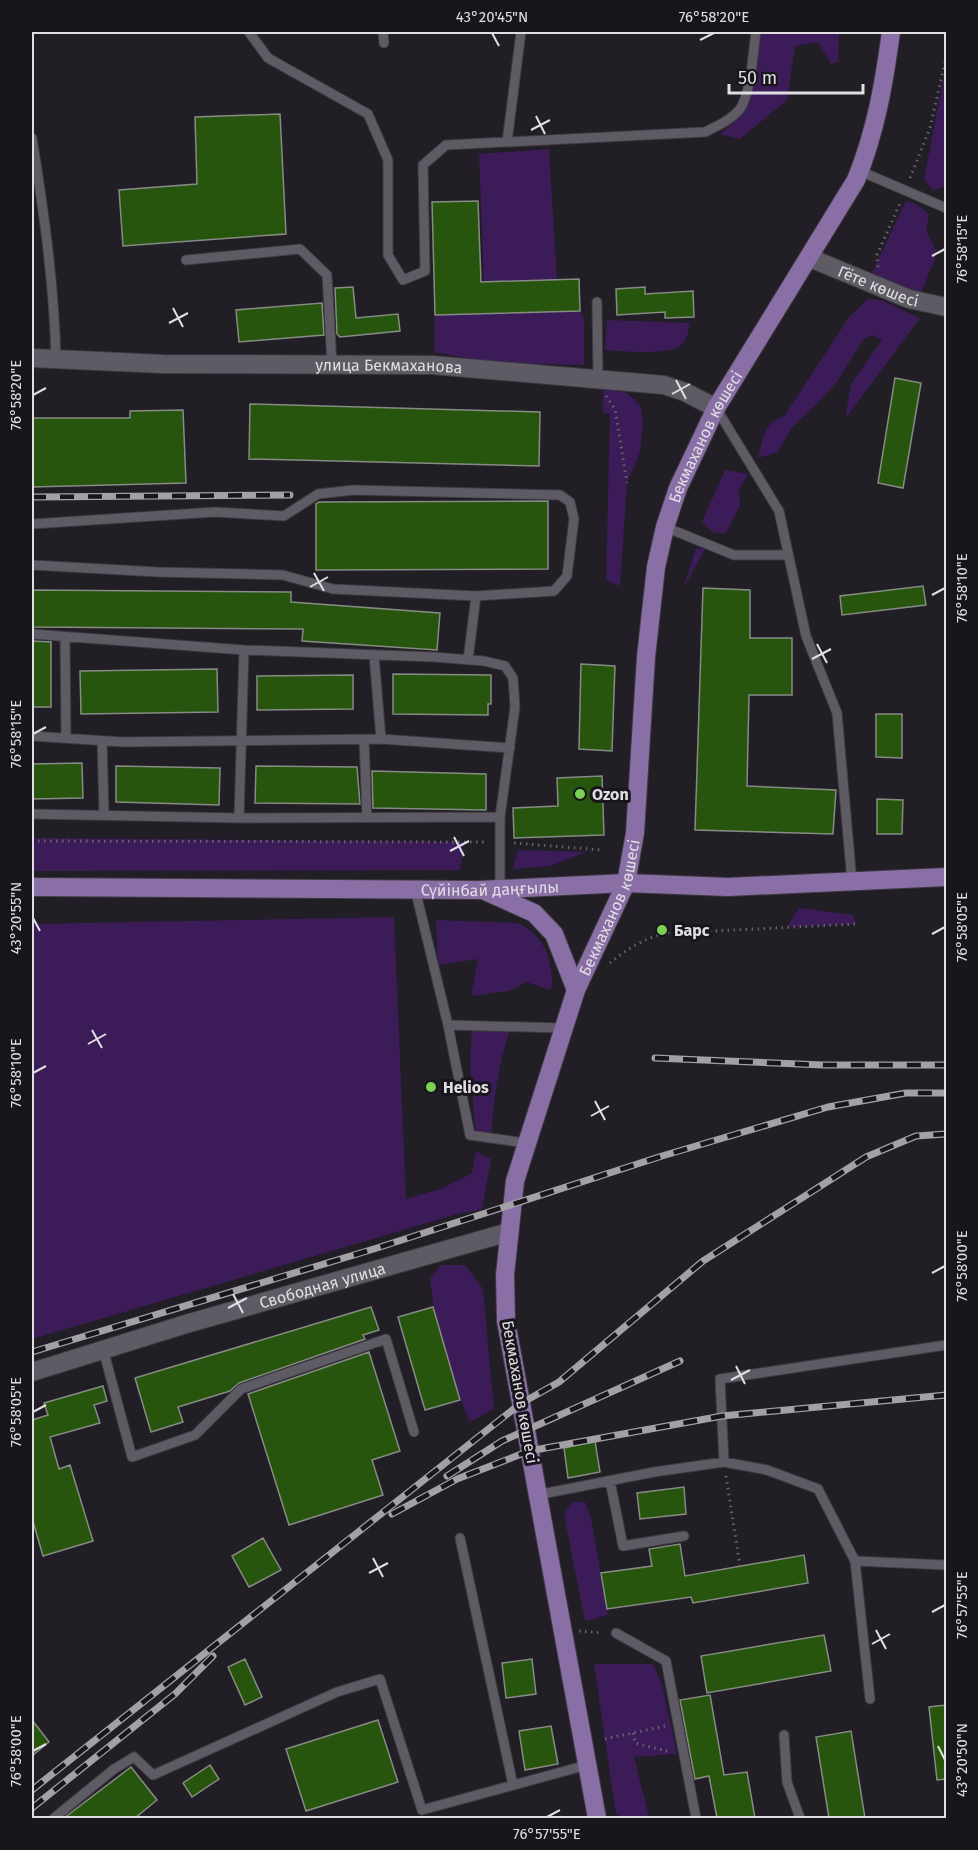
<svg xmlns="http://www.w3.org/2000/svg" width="978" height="1850" font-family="'Fira Sans',sans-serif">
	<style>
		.green { fill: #3b1c58 }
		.building { fill: #27550e; stroke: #868c84; stroke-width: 1.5 }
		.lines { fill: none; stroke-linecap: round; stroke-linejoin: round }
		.service-casing { stroke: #3e3b41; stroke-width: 11 }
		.minor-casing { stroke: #3e3b41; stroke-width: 20 }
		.tertiary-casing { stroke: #3e3b41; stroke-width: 20 }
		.primary-casing { stroke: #3e3b41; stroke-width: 20 }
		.path { stroke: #66646a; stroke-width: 3; stroke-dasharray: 1.5 4.5; stroke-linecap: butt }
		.service { stroke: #5f5b64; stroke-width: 9 }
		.minor { stroke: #5f5b64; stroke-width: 18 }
		.tertiary { stroke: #5f5b64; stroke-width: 18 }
		.primary { stroke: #8a6fa7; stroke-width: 18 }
		.rail-casing { stroke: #a3a0a6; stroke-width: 7 }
		.rail { stroke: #18151c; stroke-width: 4.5; stroke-dasharray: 14; stroke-linecap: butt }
		.ticks { fill: none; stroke: #e0dee3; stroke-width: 2 }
		.poi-dot { fill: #7bd155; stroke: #18151c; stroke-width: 2 }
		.labels { text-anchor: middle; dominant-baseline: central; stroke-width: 6; stroke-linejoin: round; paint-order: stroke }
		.street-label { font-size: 16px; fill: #e0dee3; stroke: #18151c }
		.poi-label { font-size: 16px; font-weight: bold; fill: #e0dee3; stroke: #18151c; text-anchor: start }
		.neatline { fill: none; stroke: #e0dee3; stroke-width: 2 }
		.ticks-label { font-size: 15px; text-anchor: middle; fill: #e0dee3 }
	</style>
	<rect width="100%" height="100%" fill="#211e25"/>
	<path class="green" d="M760,32H839L838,62L831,64L818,42L795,46L787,100L740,139L720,134L743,114Z
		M946,65V187L933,190L924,179Z
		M549,149L557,280L484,282L479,154Z
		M906,201L916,204L929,214L926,230L937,253L920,296L869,279Z
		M868,299L881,300L920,318L845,419L851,384L882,340L872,335L863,340L836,383L818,403L792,427L778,452L758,458C763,438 763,423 784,416L776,429L849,317Z
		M580,311L584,319V365L495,363L434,352L435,315Z
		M607,320L690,323C689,329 687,337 684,342C674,357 622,351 605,350Z
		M603,388L627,393L641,406L643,426L640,452L627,483L620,586L606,580L610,414L603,413Z
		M725,470L748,474L739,490L740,506L726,533H714L702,522Z
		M696,548L705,549L683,589Z
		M32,838L464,842L460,870L32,871Z
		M518,850L586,852L550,866L513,869Z
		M799,908L853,915L857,924L787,927Z
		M394,917L406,1199L443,1188L472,1173L476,1151L491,1159L482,1210L461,1213L32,1339V924Z
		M436,920L517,923C544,934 553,960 552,987L549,990L527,982L509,991L471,996L478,959L438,965Z
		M472,1025L511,1026C499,1062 493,1099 491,1138L476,1136L470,1068Z
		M441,1265H465L483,1289L494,1409L470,1422C451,1378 435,1327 430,1279Z
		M573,1502H585L591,1518L608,1615L585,1621L564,1514Z
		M594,1664H653L662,1685L677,1754L634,1757L649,1817L624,1818L616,1814Z"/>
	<path class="building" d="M280,114L286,234L123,246L119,190L197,184L195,117Z
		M478,201L481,282L579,279L580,311L435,315L432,202Z
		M353,287L356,318L398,314L400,331L340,337L337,334L335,288Z
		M645,287V294L693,291L694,317L665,318V312L617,315L616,289Z
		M322,303L324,335L239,342L236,310Z
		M895,378L921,383L903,488L878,483Z
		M250,404L540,412L539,466L249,459Z
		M183,410L186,483L32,487V418H130V411Z
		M548,501V569L316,570V504L319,502Z
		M923,586L926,605L842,615L840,596Z
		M703,588L750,590V638H792V695H749L747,786L836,790L833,834L695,830Z
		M32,590L291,592V602L440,613L437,650L302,641L303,629L32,627Z
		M32,641L51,642V707H32Z
		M581,664L615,666L612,751L579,749Z
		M217,669L218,712L81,714L80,671Z
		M393,674L491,675V704H488V715L393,714Z
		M353,675V709L257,710V676Z
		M876,714H902V758L876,757Z
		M82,763L83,798L32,799V764Z
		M116,766L220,768L219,805L116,802Z
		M256,766L357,767L360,804L255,803Z
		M372,771L486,774V810L373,808Z
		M602,776L604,835L514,838L513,808L558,806L557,778Z
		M877,799L903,800L902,834H877Z
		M371,1307L379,1330L363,1335L365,1339L239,1383L230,1391L178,1407L183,1422L151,1432L135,1378Z
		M433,1307L460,1400L425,1410L398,1317Z
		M369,1352L400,1451L372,1460L383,1495L289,1525L248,1394Z
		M103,1386L107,1401L94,1405L100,1423L50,1437L59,1469L70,1465L93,1541L43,1556L32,1518V1420L48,1415L44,1403Z
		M595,1441L600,1472L568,1478L564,1448Z
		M684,1487L686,1514L640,1519L637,1493Z
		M263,1538L281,1570L249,1587L232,1556Z
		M680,1544L685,1576L804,1555L808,1583L693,1603L691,1597L607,1609L601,1573L652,1566L649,1549Z
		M824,1635L831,1671L707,1693L701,1656Z
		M245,1659L262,1697L245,1705L228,1667Z
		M532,1659L536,1694L506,1698L502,1663Z
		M710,1695L724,1775L747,1772L755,1818H717L709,1776L695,1779L680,1700Z
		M946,1705V1779L937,1780L929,1707Z
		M32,1720L49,1742L32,1756Z
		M378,1720L398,1782L306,1811L286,1749Z
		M551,1726L558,1764L525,1770L519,1731Z
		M851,1731L865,1818H829L816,1737Z
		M210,1765L219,1779L192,1797L183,1783Z
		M131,1767L157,1800L135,1818H64Z"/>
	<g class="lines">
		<defs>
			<path id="service" d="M249,32L268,58L368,114L388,160V255L403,280L425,271L423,165L446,145L705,132C717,126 731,120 740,109C751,93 753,52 756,32
				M383,32L384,43
				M32,138C44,212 54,284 56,359
				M507,142L521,32
				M860,171L946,208
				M186,260L300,249L327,275L332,364
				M597,302L598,378
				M716,408L779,511L806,636L837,713L852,882
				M32,524L215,512L284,516L318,494L353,490L560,495L570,502L574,519L567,576L554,591L476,596
				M665,527L734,555H787
				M32,565L158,572L283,575L333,589L476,596L468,660
				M32,634L244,650L434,657L484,661L505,666L513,678L515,707L500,817V889
				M65,637L66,738
				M374,655L381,739
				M32,736L123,742L381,739L510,748
				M364,739L367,818
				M102,741L104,813
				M32,814L239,818L500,817
				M239,818L244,650
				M415,889L448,1025L470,1135L525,1143
				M448,1025L562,1028
				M103,1349L132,1457L195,1435L241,1389L386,1339L414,1432
				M724,1462L720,1379L946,1345
				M610,1481L623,1546L684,1536
				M537,1495L654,1472L724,1462L767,1470L818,1489L855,1561L870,1699
				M460,1538L513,1785
				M855,1561L946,1565
				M616,1633L666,1661L696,1818
				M784,1735L787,1782L800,1818
				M54,1818L114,1769L134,1757L153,1775L337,1692L380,1679L422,1810L587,1765"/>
			<g id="minor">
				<path id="s1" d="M32,358L163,364L432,365L664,385L685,392L716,408"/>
				<path id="s2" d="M32,1372L186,1324L509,1232"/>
			</g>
			<g id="tertiary">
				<path id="s3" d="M810,258L909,299L946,307"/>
			</g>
			<g id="primary">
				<path id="s4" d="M32,887L480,890L626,883L728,887L946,877"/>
				<path d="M485,891L534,913L554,934L576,990"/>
				<path id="s5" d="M597,1818L506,1321L505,1275L515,1181L576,990L626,883L635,833L646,657L656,567L665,527L678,488L716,408L856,180C876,131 884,83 891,32"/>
			</g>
		</defs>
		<use href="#service" class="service-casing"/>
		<use href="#minor" class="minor-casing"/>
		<use href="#tertiary" class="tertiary-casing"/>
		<use href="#primary" class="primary-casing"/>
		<path class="path" d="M910,178L930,128L946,58
			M878,267L877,255L901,201
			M606,396L615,409L627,483
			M32,841L486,842
			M514,843L602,850
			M610,963C631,945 665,926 694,932L857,924
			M726,1476L740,1566
			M579,1631L603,1633
			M633,1733L635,1743L670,1752
			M605,1739L665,1726"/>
		<use href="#service" class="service"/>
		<use href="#minor" class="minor"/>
		<use href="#tertiary" class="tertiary"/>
		<use href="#primary" class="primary"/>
		<defs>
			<path id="rail" d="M32,497L290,495
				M655,1058L823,1065H946
				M32,1352L377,1248L662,1156L828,1107L906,1093H946
				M447,1476L502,1441L680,1361
				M392,1514L457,1479L529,1451L722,1416L946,1395
				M32,1790L520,1404L559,1382L703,1261L866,1157L916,1136L946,1134
				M32,1808L175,1694L213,1656"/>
		</defs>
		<use href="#rail" class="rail-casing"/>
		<use href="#rail" class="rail"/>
	</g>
	<path class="ticks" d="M492,33L499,46M700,40L714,33M536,116L545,134M531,130L550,120M932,256L945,249M173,308L183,327M169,323L188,313M676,380L686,399M672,394L690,384M33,395L46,388M314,573L324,591M310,587L328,577M932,595L945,588M817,644L827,663M812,659L831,649M33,734L46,727M454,837L464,856M450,851L469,841M33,918L40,931M932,934L945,927M92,1030L102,1048M88,1044L106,1034M33,1073L46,1066M595,1101L605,1120M591,1116L609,1106M932,1273L945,1266M233,1294L243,1313M228,1308L247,1298M736,1366L745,1384M731,1380L750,1370M33,1412L46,1405M373,1558L383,1577M369,1573L388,1563M932,1612L945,1605M876,1630L886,1649M872,1644L890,1634M938,1746L945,1760M33,1751L46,1744M547,1817L560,1810"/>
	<g class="poi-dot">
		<circle cx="580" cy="794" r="6"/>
		<circle cx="662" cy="930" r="6"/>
		<circle cx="431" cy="1087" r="6"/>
	</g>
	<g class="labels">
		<g class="street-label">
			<text stroke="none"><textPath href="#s3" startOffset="74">Гёте көшесі</textPath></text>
			<text stroke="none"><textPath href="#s1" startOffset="357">улица Бекмаханова</textPath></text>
			<text stroke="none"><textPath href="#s5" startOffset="1422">Бекмаханов көшесі</textPath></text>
			<text stroke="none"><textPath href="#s4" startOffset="458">Сүйінбай даңғылы</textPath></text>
			<text stroke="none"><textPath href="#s5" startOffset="936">Бекмаханов көшесі</textPath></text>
			<text stroke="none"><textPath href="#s2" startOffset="303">Свободная улица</textPath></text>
			<text transform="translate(520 1392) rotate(80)">Бекмаханов көшесі</text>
		</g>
		<g class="poi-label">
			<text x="592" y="794">Ozon</text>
			<text x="674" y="930">Барс</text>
			<text x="443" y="1087">Helios</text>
		</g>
	</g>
	<rect width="978" height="1850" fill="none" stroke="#18151c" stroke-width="66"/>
	<path d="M729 84v9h134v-9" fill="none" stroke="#e0dee3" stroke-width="3"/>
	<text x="738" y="84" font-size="18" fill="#e0dee3" stroke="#18151c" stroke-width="4.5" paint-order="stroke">50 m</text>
	<rect x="33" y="33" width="912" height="1784" class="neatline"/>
	<g class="ticks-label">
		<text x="492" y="22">43°20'45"N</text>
		<text x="714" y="22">76°58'20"E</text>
		<text transform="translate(962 249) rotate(-90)" y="5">76°58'15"E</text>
		<text transform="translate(16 395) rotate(-90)" y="5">76°58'20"E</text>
		<text transform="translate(962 588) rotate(-90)" y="5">76°58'10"E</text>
		<text transform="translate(16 734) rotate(-90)" y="5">76°58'15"E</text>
		<text transform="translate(16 918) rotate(-90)" y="5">43°20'55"N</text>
		<text transform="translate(962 927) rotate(-90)" y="5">76°58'05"E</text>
		<text transform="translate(16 1073) rotate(-90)" y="5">76°58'10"E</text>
		<text transform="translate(962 1266) rotate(-90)" y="5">76°58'00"E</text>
		<text transform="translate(16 1412) rotate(-90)" y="5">76°58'05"E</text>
		<text transform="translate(962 1605) rotate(-90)" y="5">76°57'55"E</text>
		<text transform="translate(16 1751) rotate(-90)" y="5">76°58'00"E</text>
		<text transform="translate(962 1760) rotate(-90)" y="5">43°20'50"N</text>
		<text x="547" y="1839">76°57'55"E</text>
	</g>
</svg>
